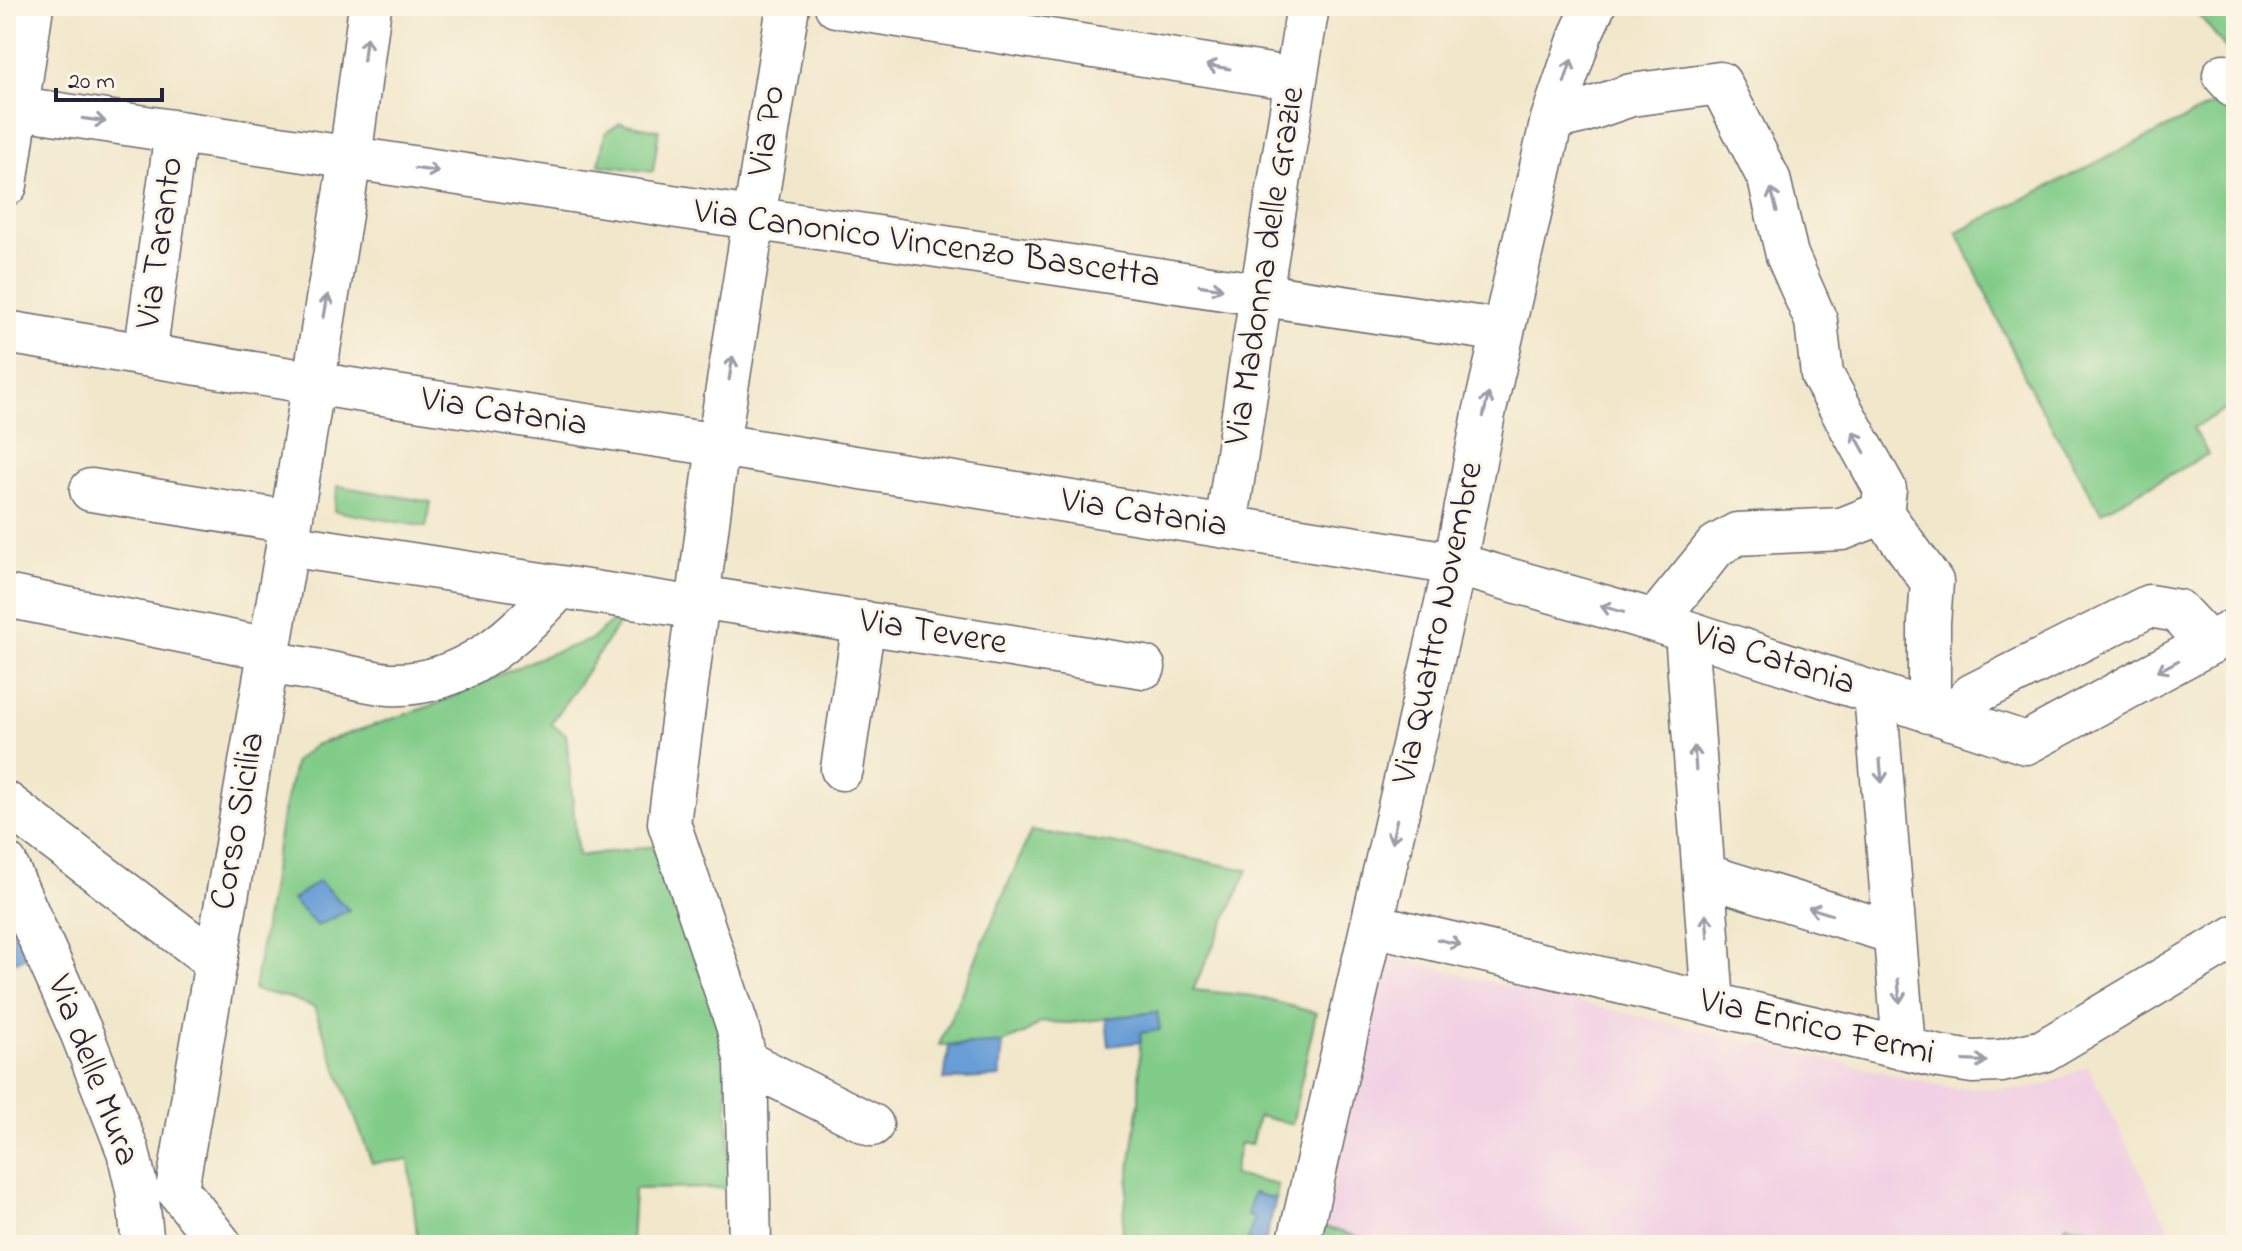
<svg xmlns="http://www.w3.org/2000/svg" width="2242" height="1251" font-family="'Indie Flower',sans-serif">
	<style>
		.built { fill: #f1d0e3 }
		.green { fill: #82cc89; stroke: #527762; stroke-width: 2 }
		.water { fill: #689dd5; stroke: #456088; stroke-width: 2 }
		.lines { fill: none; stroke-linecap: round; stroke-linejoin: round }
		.minor-casing { stroke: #6a676d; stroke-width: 45 }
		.minor { stroke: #fff; stroke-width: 42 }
		.oneway { stroke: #9c9ca7 }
		.labels { text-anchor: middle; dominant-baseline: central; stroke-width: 6; stroke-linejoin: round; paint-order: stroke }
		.street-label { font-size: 36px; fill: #22223b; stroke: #fcf5e5 }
	</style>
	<rect width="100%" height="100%" fill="#fcf5e5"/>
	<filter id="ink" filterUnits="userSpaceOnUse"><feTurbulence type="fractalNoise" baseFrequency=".0125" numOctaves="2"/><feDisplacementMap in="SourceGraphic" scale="16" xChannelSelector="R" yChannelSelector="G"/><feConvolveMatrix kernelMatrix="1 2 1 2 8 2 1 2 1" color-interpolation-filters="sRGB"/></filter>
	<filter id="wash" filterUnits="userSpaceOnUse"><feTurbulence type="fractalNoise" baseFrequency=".006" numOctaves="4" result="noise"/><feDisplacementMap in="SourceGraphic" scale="32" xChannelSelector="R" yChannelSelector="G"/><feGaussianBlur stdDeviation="1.8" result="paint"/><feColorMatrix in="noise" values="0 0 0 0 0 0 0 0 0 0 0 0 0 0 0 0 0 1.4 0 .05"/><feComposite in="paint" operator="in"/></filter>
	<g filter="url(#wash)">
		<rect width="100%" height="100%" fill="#f1e7cb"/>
		<path class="built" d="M1387,955L1496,983L1951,1088L2028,1089L2050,1083L2088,1066L2177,1245H1387L1324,1227Z"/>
		<path class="green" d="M2210,6H2236V61L2199,15Z
			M2216,103L2236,105V403L2193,428L2208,454L2101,512L2033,394L1957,232Z
			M620,123L659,130L653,172L599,165L605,133Z
			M338,486L431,502L426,527L334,511Z
			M630,607L551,724L566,734L578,856L653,846L725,1037L731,1188L634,1189L631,1245H418L409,1160L372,1163L314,1007L290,998L254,990L281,822L295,761L315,745L436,704L538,658L590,640Z
			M1031,831L1111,843L1248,870L1193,990L1254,996L1316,1013L1292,1124L1258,1116L1251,1145L1240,1143L1233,1175L1278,1185L1276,1199L1253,1194L1254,1218L1247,1245H1120L1139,1102L1140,1032L1157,1012L1071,1023L1042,1022L1026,1033L1003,1043L939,1045Z
			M2066,1224L2139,1240L2138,1245H2061Z
			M1324,1227L1387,1245H1320Z"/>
		<path class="water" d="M319,881L349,910L317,926L292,900Z
			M6,900L29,956L6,965Z
			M1157,1012L1160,1030L1140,1033L1141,1042L1109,1046L1106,1018Z
			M1003,1043L1000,1077L944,1080L949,1046Z
			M1253,1193L1276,1199L1264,1245H1247L1254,1218L1247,1216Z"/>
	</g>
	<g filter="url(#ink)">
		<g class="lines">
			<defs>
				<path id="minor" d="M788,6L718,445L669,823L737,1025L746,1062L872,1125
					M836,6L1295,79
					M2224,75L2236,88
					M6,106L1503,331
					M1552,119L1582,112L1631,95L1720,83L1769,179L1787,255L1816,321L1822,375L1885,489L1882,513L1932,582L1929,623V712
					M6,185L32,6
					M6,332L350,389L744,449L1455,564L1655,621L2026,743L2236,629
					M145,355L176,132
					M91,490L291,522
					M1226,527L1261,294L1308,6
					M287,545L698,608
					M6,596L269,649
					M699,597L1144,667
					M1655,621L1716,546L1737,534L1842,529L1882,513
					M1686,632L1713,1004
					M267,662C293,666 320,671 346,676C360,679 375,683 389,684C462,687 515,637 560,587
					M1875,693L1904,1048
					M1951,719L1972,695L2149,606L2178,611L2209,644
					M842,769L864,622
					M6,803L215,961
					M6,864L82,1034L128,1151L137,1190L143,1245
					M1704,875L1894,933
					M1373,925L1940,1057L1973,1062L2001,1061L2043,1051L2236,936
					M746,1062L750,1245
					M221,1245L177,1189L285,559L350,159L370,6
					M1298,1245L1455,564L1484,414L1552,119L1581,34L1594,6"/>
			</defs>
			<use href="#minor" class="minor-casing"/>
			<use href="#minor" class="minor"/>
		</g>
		<defs><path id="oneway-shaft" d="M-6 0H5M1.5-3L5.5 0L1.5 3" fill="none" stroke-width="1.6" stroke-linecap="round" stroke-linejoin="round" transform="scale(2)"/></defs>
		<g class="oneway">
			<use href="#oneway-shaft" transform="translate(365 49) rotate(-83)"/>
			<use href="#oneway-shaft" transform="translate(1218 67) rotate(-171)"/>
			<use href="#oneway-shaft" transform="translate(1568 71) rotate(-72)"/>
			<use href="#oneway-shaft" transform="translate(94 120) rotate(8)"/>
			<use href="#oneway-shaft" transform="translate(427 170) rotate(8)"/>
			<use href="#oneway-shaft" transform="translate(1774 200) rotate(-104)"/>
			<use href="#oneway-shaft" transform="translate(1211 287) rotate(8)"/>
			<use href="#oneway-shaft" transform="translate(326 306) rotate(-80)"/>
			<use href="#oneway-shaft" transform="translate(731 368) rotate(-81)"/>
			<use href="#oneway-shaft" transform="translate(1486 405) rotate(-77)"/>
			<use href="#oneway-shaft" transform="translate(1859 442) rotate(-119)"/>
			<use href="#oneway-shaft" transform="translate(1612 609) rotate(-164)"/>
			<use href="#oneway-shaft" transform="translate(2168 666) rotate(152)"/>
			<use href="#oneway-shaft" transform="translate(1695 758) rotate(-94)"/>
			<use href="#oneway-shaft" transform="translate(1881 771) rotate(85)"/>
			<use href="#oneway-shaft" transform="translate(1394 831) rotate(103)"/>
			<use href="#oneway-shaft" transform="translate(1820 911) rotate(-163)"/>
			<use href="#oneway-shaft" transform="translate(1707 926) rotate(-94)"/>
			<use href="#oneway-shaft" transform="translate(1449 942) rotate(13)"/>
			<use href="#oneway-shaft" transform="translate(1899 991) rotate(85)"/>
			<use href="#oneway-shaft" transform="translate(1975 1061) rotate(2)"/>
		</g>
	</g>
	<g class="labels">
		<g class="street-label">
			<text transform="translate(768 131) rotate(-81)">Via Po</text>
			<text transform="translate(161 243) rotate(-82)">Via Taranto</text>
			<text transform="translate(927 245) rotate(8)">Via Canonico Vincenzo Bascetta</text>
			<text transform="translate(1266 266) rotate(-81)">Via Madonna delle Grazie</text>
			<text transform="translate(504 413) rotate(9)">Via Catania</text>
			<text transform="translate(1144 514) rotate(9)">Via Catania</text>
			<text transform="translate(1439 623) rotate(-78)">Via Quattro Novembre</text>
			<text transform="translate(933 633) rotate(9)">Via Tevere</text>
			<text transform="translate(1774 660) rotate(18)">Via Catania</text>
			<text transform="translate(239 821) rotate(-80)">Corso Sicilia</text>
			<text transform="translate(1817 1028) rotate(13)">Via Enrico Fermi</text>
			<text transform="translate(92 1071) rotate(69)">Via delle Mura</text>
		</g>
	</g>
	<rect width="2242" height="1251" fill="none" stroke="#fcf5e5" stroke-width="32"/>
	<path d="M56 88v12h106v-12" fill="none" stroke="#22223b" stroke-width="4"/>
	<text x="68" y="88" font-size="24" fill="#22223b" stroke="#fcf5e5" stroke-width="6" paint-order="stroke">20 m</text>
</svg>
